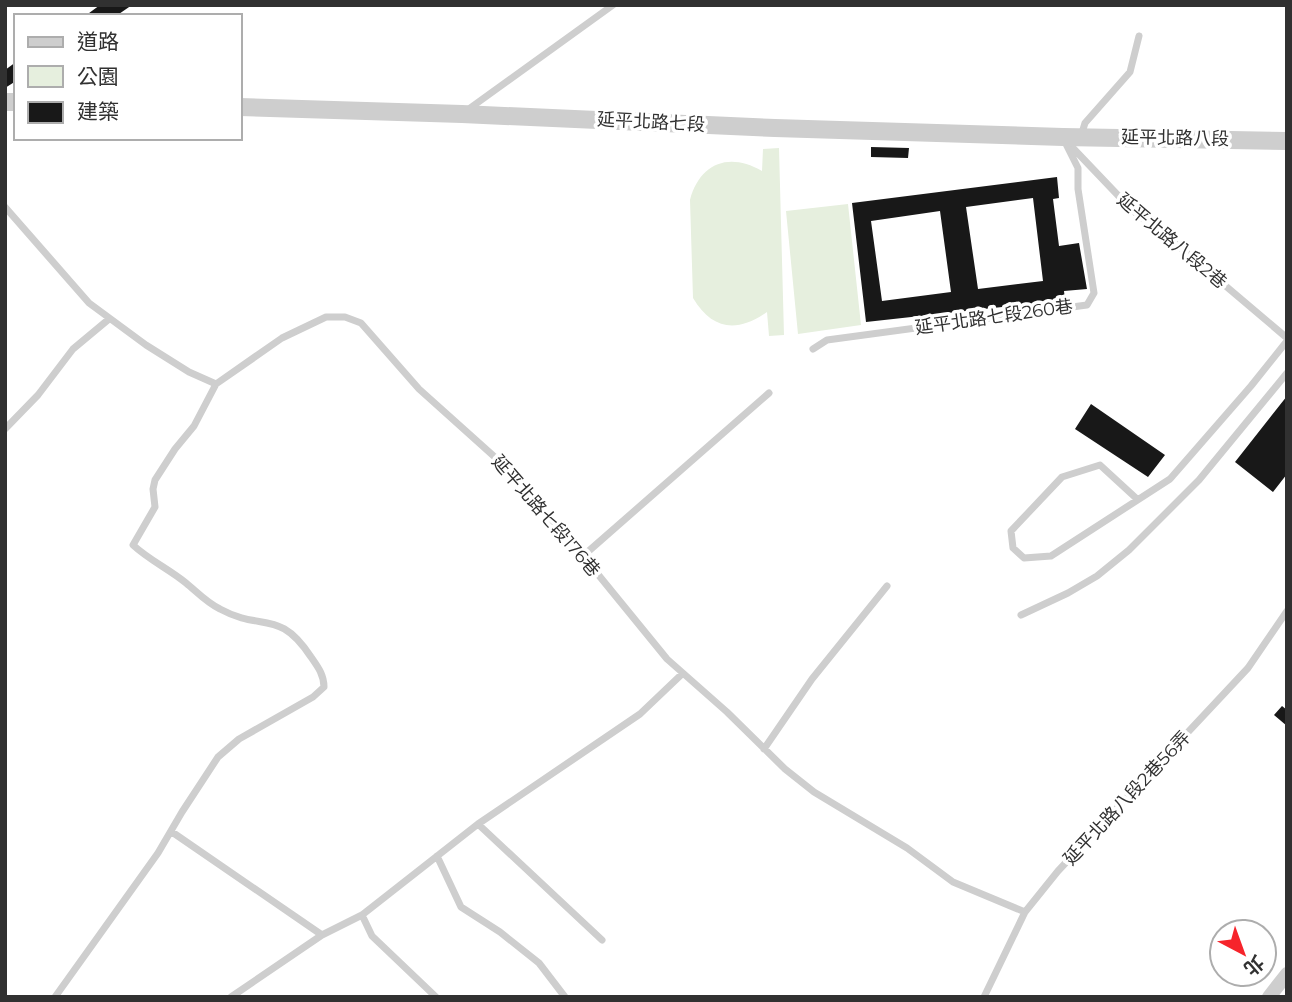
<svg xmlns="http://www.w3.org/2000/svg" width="1292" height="1002" font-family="Montserrat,'Noto Sans TC',sans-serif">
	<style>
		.green { fill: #e6efde }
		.building { fill: #181818; fill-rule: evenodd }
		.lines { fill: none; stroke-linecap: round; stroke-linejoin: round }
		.service { stroke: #cecece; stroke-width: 7 }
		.minor { stroke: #cecece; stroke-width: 14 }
		.tertiary { stroke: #cecece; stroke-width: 18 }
		.labels { text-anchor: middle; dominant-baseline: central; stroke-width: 7; stroke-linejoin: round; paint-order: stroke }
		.street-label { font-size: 18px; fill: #313131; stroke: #fff }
	</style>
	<rect width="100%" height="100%" fill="#fff"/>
	<path class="green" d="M779,148L784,335L769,336L767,312C737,333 712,330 693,298L690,200C700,163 729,152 762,171L763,149Z
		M848,204L861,325L798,334L786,211Z"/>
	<path class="building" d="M100,5H132L116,16H85Z
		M16,62V81L5,88V70Z
		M871,147L909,148L908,158L871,157Z
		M1057,177L1059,198L1053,199L1059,246L1079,243L1087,289L1064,291L1065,300L866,322L852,203ZM1033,198L1043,281L978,289L966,207ZM940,211L951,292L882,301L871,221Z
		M1287,396V474L1273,492L1235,462Z
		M1091,404L1165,455L1148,477L1075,429Z
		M1282,706L1287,710V726L1274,715Z"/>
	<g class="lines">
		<path class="service" d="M466,111L613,5
			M1081,136L1085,123L1130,72L1139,36
			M1071,146L1132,210L1182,249L1287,338
			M5,207L89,303L146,345L189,372L216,384L282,338L326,317H345L361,323L419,389L508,469L583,556L667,659L727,712L785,769L814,792L907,848L953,882L1025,912
			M813,349L827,340L1087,305L1094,293L1078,189V168L1063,138
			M5,429L38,395L73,349L109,319
			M1137,499L1100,465L1062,477L1011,531L1013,548L1024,558L1051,556L1170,479L1251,386L1287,341
			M583,556L769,393
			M1021,615L1068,593L1097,576L1129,550L1199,480L1287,373
			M764,749L812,679L887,586
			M478,824L602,940
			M172,832L322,935
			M437,856L461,907L500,932L539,963L565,997
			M362,915L372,936L436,997
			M55,997L158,853L182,812L218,757L239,739L313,697L324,687C324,675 318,667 311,657C279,608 262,632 220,609C207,603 197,592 186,583C169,569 149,560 133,545L155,507L153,489L155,480L175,449L194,426L216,384
			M231,997L322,935L362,915L478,824L640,714L682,674
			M984,997L1025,912L1058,871L1248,668L1287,611"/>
		<path class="minor" d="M1269,997L1287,974"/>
		<path class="tertiary" d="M5,102H16
			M240,107L462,114L775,128L1063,137L1287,141"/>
	</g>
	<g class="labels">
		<g class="street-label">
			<text transform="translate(651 122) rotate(3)">延平北路七段</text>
			<text transform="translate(1175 138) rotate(1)">延平北路八段</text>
			<text transform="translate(1172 241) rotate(40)">延平北路八段2巷</text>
			<text transform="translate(994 317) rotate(-8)">延平北路七段260巷</text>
			<text transform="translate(546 516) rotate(49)">延平北路七段176巷</text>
			<text transform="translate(1127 798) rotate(-47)">延平北路八段2巷56弄</text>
		</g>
	</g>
	<rect width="1292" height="1002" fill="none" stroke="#313131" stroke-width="14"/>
	<rect x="14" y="14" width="228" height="126" fill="#ffffff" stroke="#adadad" stroke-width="2"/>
	<rect x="28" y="37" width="35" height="10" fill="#cecece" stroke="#adadad" stroke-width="2"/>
	<text x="77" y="49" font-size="21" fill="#313131">道路</text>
	<rect x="28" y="66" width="35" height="21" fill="#e6efde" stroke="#adadad" stroke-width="2"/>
	<text x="77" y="84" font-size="21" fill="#313131">公園</text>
	<rect x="28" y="102" width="35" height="21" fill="#181818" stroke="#adadad" stroke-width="2"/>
	<text x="77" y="119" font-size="21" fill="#313131">建築</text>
	<g transform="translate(1243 953) rotate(139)"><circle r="33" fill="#ffffff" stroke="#adadad" stroke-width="2"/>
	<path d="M0-5L12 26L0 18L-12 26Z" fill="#f6242b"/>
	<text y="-10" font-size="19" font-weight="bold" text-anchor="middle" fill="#313131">北</text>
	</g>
</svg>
